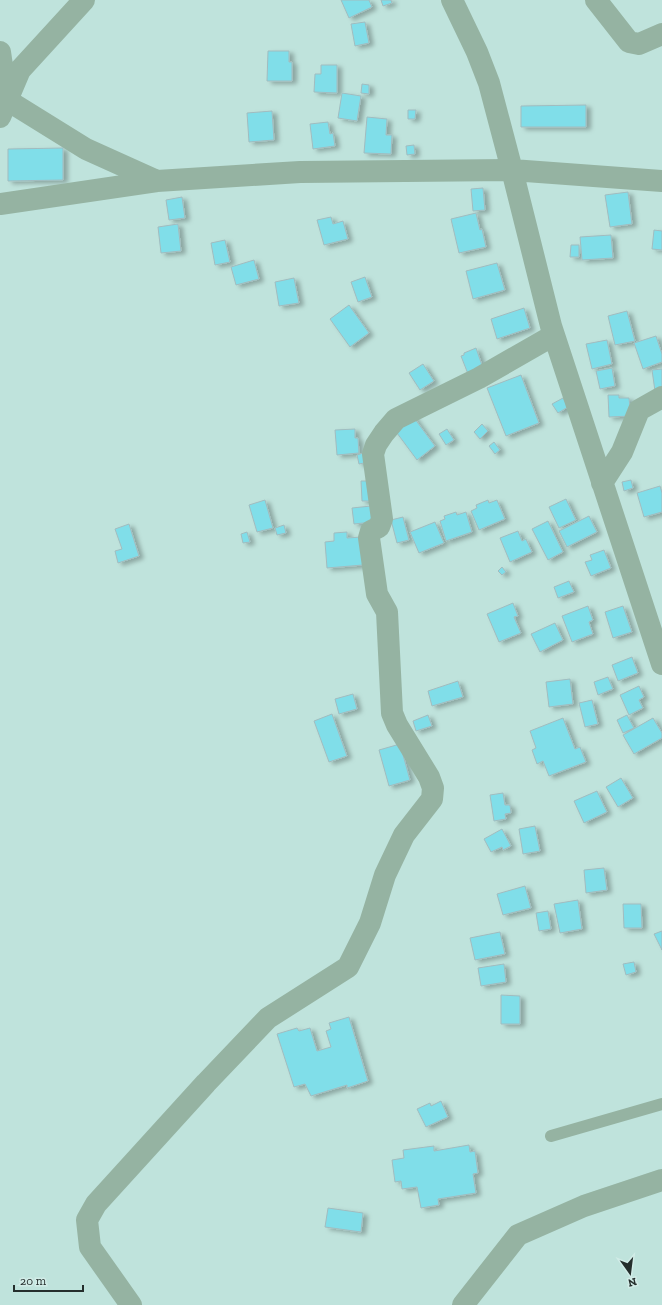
<svg xmlns="http://www.w3.org/2000/svg" width="662" height="1305" font-family="'Zilla Slab',serif">
	<style>
		.built { fill: #bfe3dc }
		.building { fill: #80dee9; stroke: #a1bcbf; filter: url(#shadow) }
		.lines { fill: none; stroke-linecap: round; stroke-linejoin: round }
		.service { stroke: #95b3a2; stroke-width: 12 }
		.minor { stroke: #95b3a2; stroke-width: 22 }
	</style>
	<defs>
		<filter id="shadow"><feDropShadow dx="4.5" dy="2.5" stdDeviation="2" flood-color="#0004"/></filter>
	</defs>
	<rect width="100%" height="100%" fill="#d1ece7"/>
	<path class="built" d="M0,0H662V1305H0Z"/>
	<path class="building" d="M341,0H369L372,7L349,18Z
		M381,0H391L392,3L383,6Z
		M365,22L369,43L355,46L351,24Z
		M268,51H289V62H292V81H267Z
		M321,65H337V93L314,92L315,74H321Z
		M362,84L369,85V94L361,93Z
		M342,93L361,96L357,121L338,118Z
		M586,105V127H521V106Z
		M408,110H416L415,119H408Z
		M272,111L274,140L249,142L247,113Z
		M367,117L387,119L386,135H392L391,154L364,153Z
		M328,122L330,134L333,133L335,146L313,149L310,124Z
		M414,145L415,154L407,155L406,146Z
		M63,148V180L8,181V149Z
		M483,188L485,210L473,211L471,189Z
		M628,192L632,224L610,227L605,195Z
		M182,197L185,218L169,220L166,200Z
		M476,213L480,230L482,229L486,247L459,253L451,219Z
		M331,217L333,224L343,221L348,239L324,245L317,220Z
		M178,224L181,251L161,253L158,227Z
		M654,230L662,231V250L652,249Z
		M611,235L613,258L582,260L580,237Z
		M225,240L230,262L215,265L211,243Z
		M571,245H579V257H570Z
		M254,260L259,279L236,285L231,267Z
		M497,263L505,290L473,299L466,271Z
		M365,277L372,297L358,302L351,282Z
		M294,278L299,303L279,306L275,282Z
		M349,305L369,333L350,347L330,319Z
		M524,308L530,328L497,339L491,319Z
		M627,311L635,341L615,345L608,316Z
		M656,336L662,354V362L643,369L634,343Z
		M607,340L612,364L592,369L586,344Z
		M476,348L483,368L468,374L461,356L464,355V353Z
		M423,364L434,381L420,390L409,373Z
		M612,368L615,386L600,389L596,371Z
		M662,369V390L655,391L652,370Z
		M521,375L539,423L506,436L487,388Z
		M608,395H619V398H629L631,416L609,417Z
		M563,398L568,407L558,413L552,404Z
		M412,415L435,446L417,460L394,429Z
		M482,424L488,431L480,439L474,432Z
		M355,429V438H358L359,453L337,455L335,430Z
		M447,429L454,440L446,445L439,434Z
		M494,442L500,450L495,454L489,446Z
		M366,452L369,462L359,464L357,455Z
		M631,480L633,488L624,491L622,482Z
		M361,481H372V501H362Z
		M660,486L662,493V512L644,517L637,493Z
		M566,499L576,520L559,528L549,507Z
		M265,500L273,528L257,532L249,505Z
		M488,500L489,503L497,500L505,519L479,530L471,511L477,508L476,505Z
		M371,506L373,522L354,524L352,508Z
		M456,512L457,515L466,512L472,532L446,541L440,521L445,519L444,516Z
		M589,516L597,532L567,547L559,531Z
		M403,517L409,540L397,543L391,520Z
		M548,521L563,552L548,560L532,529Z
		M435,522L444,543L419,553L410,532Z
		M129,524L139,556L118,563L115,551L122,549L115,529Z
		M284,525L286,533L277,535L275,528Z
		M518,531L522,541L526,539L532,552L510,562L500,538Z
		M247,532L250,542L243,543L241,534Z
		M347,532V538L361,537L363,565L327,568L325,542L334,541V533Z
		M604,550L611,568L591,576L585,562L592,560L590,555Z
		M502,567L506,572L502,575L498,571Z
		M569,581L574,592L558,598L554,587Z
		M513,603L518,616L514,617L521,633L499,642L487,614Z
		M588,606L593,620L589,622L593,634L572,642L562,616Z
		M623,606L632,632L613,638L605,612Z
		M555,623L563,640L540,652L531,634Z
		M632,657L638,673L618,681L612,665Z
		M608,677L613,689L598,695L594,682Z
		M570,679L573,704L549,707L546,682Z
		M458,681L463,697L432,706L428,691Z
		M639,686L644,697L639,700L643,708L629,715L620,695Z
		M353,694L357,709L339,714L335,699Z
		M592,700L598,724L585,727L579,703Z
		M332,714L347,756L329,762L314,721Z
		M428,715L432,726L416,731L413,721Z
		M627,715L634,728L623,733L617,720Z
		M563,718L575,749L580,747L586,762L549,776L543,761L537,764L532,750L536,748L530,731Z
		M653,718L662,733V738L634,754L623,735Z
		M400,744L410,780L389,786L379,750Z
		M621,778L633,798L618,807L606,787Z
		M597,791L607,812L584,823L574,801Z
		M503,793L505,805H510L511,813L505,814L506,819L494,821L490,795Z
		M535,826L540,851L523,854L519,829Z
		M502,829L511,846L503,850L502,847L491,852L484,839Z
		M604,868L607,890L586,893L584,870Z
		M525,886L531,908L503,915L497,894Z
		M578,900L582,929L560,933L554,904Z
		M623,904H641L642,928H624Z
		M548,911L551,929L539,931L536,913Z
		M662,931V950L654,934Z
		M500,932L505,954L475,960L470,938Z
		M634,962L636,972L626,975L623,964Z
		M504,964L506,982L481,986L478,968Z
		M501,995L520,996V1024H501Z
		M349,1017L368,1081L347,1088V1085L311,1096L305,1084L294,1087L277,1034L297,1028L299,1031L310,1028L317,1051L331,1047L326,1031L331,1029L329,1023Z
		M441,1101L448,1117L426,1127L417,1109L430,1103L431,1106Z
		M469,1145L470,1152L475,1151L478,1173L473,1174L476,1193L438,1199L439,1205L421,1208L417,1187L402,1189L401,1181L395,1182L392,1160L404,1158L403,1150L434,1146V1151Z
		M328,1208L363,1213L361,1232L325,1227Z"/>
	<g class="lines">
		<path class="service" d="M551,1136L662,1104"/>
		<path class="minor" d="M452,0L477,52L489,83L512,170L551,326L662,664
			M596,0L629,42L639,44L662,34
			M0,52L7,100
			M0,100H7L86,149L157,181
			M0,117L20,70L84,0
			M0,204L157,181L300,172L512,170L662,181
			M602,483L622,452L639,410L662,397
			M131,1305L90,1247L87,1220L96,1204L206,1083L268,1018L348,967L370,923L385,875L404,835L432,799L433,788L429,777L397,725L392,713L387,612L377,594L369,538L371,531L379,527L382,519L373,454L376,445L384,433L396,419L479,378L554,335
			M463,1305L518,1235L584,1206L662,1180"/>
	</g>
	<g transform="translate(630 1273) rotate(166)" stroke="#d1ece7" stroke-width="3" paint-order="stroke">
	<path d="M0-3L7 15L0 10L-7 15Z" fill="#242e2c"/>
	<text y="-6" font-size="11" font-weight="bold" text-anchor="middle" fill="#242e2c">N</text>
	</g>
	<path d="M14 1285v6h69v-6" fill="none" stroke="#242e2c" stroke-width="2"/>
	<text x="20" y="1285" font-size="12" fill="#242e2c" stroke="#d1ece7" stroke-width="3" paint-order="stroke">20 m</text>
</svg>
